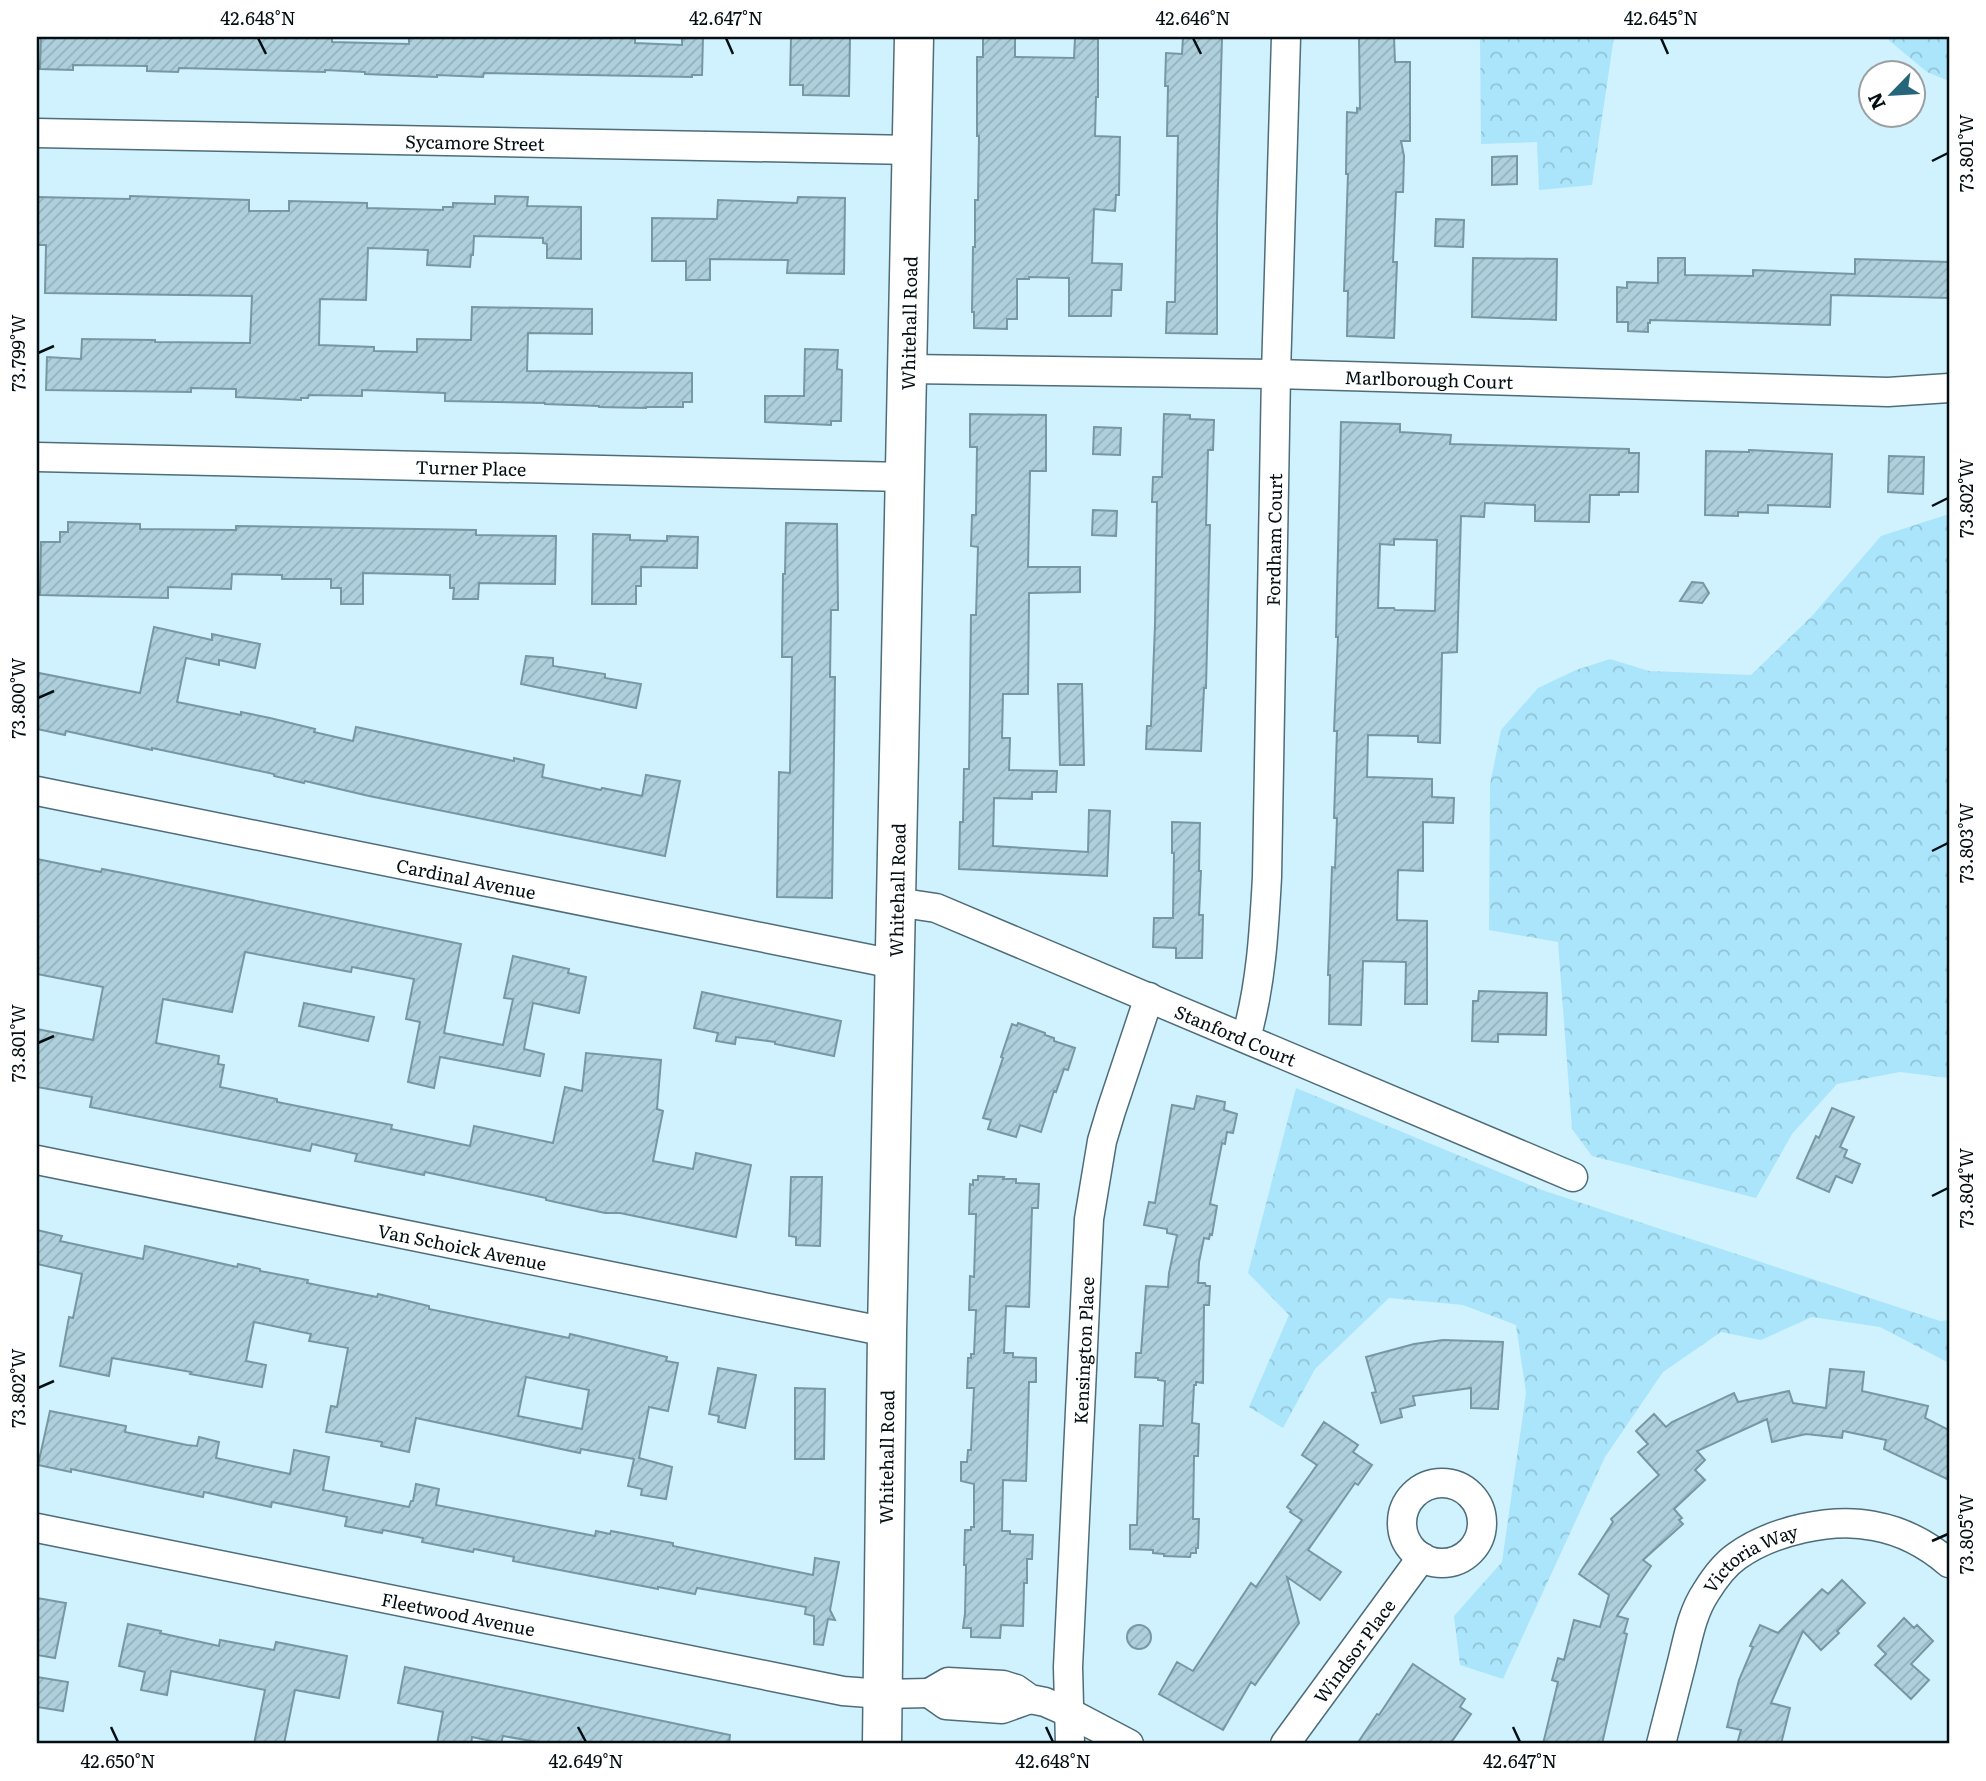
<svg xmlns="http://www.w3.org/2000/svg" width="1986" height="1781" font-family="Literata,serif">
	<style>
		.forest { fill: url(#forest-crowns) }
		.building { fill: url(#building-hatch); stroke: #7797a2; stroke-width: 2; fill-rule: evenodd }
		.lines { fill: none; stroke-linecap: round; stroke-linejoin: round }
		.street-casing { stroke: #4e6d78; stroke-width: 31 }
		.secondary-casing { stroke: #4e6d78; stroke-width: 41 }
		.street { stroke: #fff; stroke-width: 28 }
		.secondary { stroke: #fff; stroke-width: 38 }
		.ticks { fill: none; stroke: #040f13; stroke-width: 2.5 }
		.labels { text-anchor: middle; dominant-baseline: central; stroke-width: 6; stroke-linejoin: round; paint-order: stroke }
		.street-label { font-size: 18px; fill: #040f13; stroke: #fff }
		.neatline { fill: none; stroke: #040f13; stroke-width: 2.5 }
		.ticks-label { font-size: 18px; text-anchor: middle; fill: #040f13 }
	</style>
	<defs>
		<pattern id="forest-crowns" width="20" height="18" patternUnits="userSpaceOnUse" patternTransform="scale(1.75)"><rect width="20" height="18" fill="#aae5fb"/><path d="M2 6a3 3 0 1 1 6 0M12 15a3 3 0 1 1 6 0" fill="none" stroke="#91c3d6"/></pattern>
		<pattern id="building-hatch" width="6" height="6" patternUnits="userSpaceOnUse" patternTransform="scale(1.75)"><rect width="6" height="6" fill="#aecfdc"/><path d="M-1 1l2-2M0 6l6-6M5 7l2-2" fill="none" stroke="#94b1bc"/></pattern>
	</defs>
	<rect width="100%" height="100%" fill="#cff2fe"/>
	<path class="forest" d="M1480,37H1614L1592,185L1539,190L1537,142L1481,144Z
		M1885,37H1949V81L1927,72Z
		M1949,514V1078L1900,1072L1837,1084L1792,1134L1756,1198L1592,1156L1572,1129L1558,942L1489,930L1490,784L1501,730L1538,688L1576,670L1610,659L1649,671L1751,675L1812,616L1881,536Z
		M1296,1088L1542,1190L1940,1321L1949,1320V1363L1880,1327L1812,1317L1761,1340L1721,1332L1663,1372L1605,1457L1503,1679L1460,1665L1454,1616L1502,1562L1526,1393L1516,1325L1463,1305L1389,1298L1315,1369L1283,1428L1249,1407L1289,1315L1248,1273Z"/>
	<path class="building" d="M41,37H332V42L409,44V37H635V43L682,45V37H703L702,75H692V77L484,73L483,77L437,75V77L365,74V72L325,70V72L179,68L178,72L147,71V66L73,65V70L40,69Z
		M791,37H850L849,96L803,95V85H790Z
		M983,37H1015V57L1074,58L1075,38L1098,39V97H1096L1095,136L1120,137L1119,195H1116L1115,211L1094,209L1092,263L1122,264L1121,290H1112L1111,316H1069V278L1029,277V279H1017V319H1007V329L974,328V312H972L973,247H975V200H978L979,136H977V57H983Z
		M1183,37H1222L1217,220V334L1166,333L1167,302H1175L1178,136H1167L1168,86H1165L1166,53L1182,54Z
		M1359,37H1394L1395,62H1410V141H1401L1404,156L1403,192H1396L1393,262H1397L1394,338L1347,336L1348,291H1344L1348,174H1346L1347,112L1357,113V108L1360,109Z
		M1517,156V184L1492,185V157Z
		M130,196L249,200V211H289V201L367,203V208L443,210V207H453V203L495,204V196L528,197L527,206L581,207V259L547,258V244L543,243V238L474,236L473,255H471L470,267L427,265L428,250L368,248L366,300L320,299L319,345L374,347V351L417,352V339L471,340L472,307L592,309V334L528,333L527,371L692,373V402H683V407H646V408L599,407V406L545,404V403L445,401V393L362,390V396L309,395L308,398H301V400L236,397V389L191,388V392L46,390L47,357L81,359L82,339L155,340V342L250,343L252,296L45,293L46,245H37V197L130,199Z
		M798,197L845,198L844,274L787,273L788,260L710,259V280H686V261H652V218L717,219L718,200L797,203Z
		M1436,219L1464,220L1463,247L1435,246Z
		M1473,258L1557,259L1556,320L1472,317Z
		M1658,258H1685V275L1753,276V270L1855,274V259L1949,262V298L1831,295L1830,325L1650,320V323H1648V332L1628,331V322H1617V287L1627,288V282L1658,283Z
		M805,349L838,350L837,369L842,370L841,421H831V425L765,422V396H804Z
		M970,414L1046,415V471H1030L1028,567H1080V592L1029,593L1028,694H1003L1002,738H1010L1009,770L1057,771L1056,792H1032V799L994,798L993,846L1088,852L1089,810L1110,811L1107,876L959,869L960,822H963L964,769H969L971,615H976L978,547L971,546L972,515H976L977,447H970Z
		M1164,414L1190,415V419L1214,420L1213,450H1208L1206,525H1210L1206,688H1204L1201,751L1146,749L1147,726H1151L1155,625L1157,502H1152L1153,477H1162Z
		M1341,422L1400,424V432L1451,435L1450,444L1629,449V453H1639L1638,492H1619V495H1590L1589,522L1535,521V505L1485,503L1484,517L1461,516L1457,652L1442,653L1440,743L1418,742V736L1368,735L1367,777L1432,779V797L1454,798L1453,823L1423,822V871L1398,870L1397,920L1427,921V1004H1405L1406,962L1363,961L1361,1025L1329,1024L1330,975H1328L1332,867L1335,868L1337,818H1334L1337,731H1334L1338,637H1336ZM1394,539L1437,540L1435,611L1395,610L1394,608H1378L1380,544L1394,545Z
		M1094,427L1121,428L1120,455L1093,454Z
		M1749,450L1832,454L1830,507L1768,505V513L1738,512V516L1705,515L1706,451L1749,452Z
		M1889,456L1924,457L1923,494L1888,492Z
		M1093,510L1117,511L1116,536L1092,535Z
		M68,522L140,524V529L236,530V526L476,530V535L556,536L555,584L479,583L478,599H453L454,588H450V575L363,573V604H341V588H331V579H282V575L232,574L231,589L168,587V598L40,595L41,542H60V532H68Z
		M786,523L837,524L838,610H831L830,677H835L832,898L777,897L779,772L790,773L791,713L792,657H782L783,574H785Z
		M593,534L630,535V540L667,541V536L698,537L697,568L641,567V586H636V604H592Z
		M1692,582L1703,583L1709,593L1702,603L1680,601Z
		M154,627L212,640V634L260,644L255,668L219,660V665L186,658L177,702L241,715V712L270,718L315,729L314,732L353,741L356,727L514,761V758L544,765L542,777L601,790L602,788L642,796L646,775L680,781L665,856L369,796L305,781L304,783L274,776V774L152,748V750L66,731L65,735L37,729V687L39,673L140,693Z
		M526,656L553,658V666L605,674V678L641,684L636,708L521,684Z
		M1058,684H1082L1084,765H1060Z
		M1172,822L1200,823L1199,871H1201L1199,915H1203L1202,958H1176V948L1153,947L1154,918H1173L1174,853H1172Z
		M37,859L101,872L102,869L133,875L461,944L444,1033L503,1045L513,999L504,998L513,956L569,969L568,973L586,977L579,1013L533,1003L524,1049L544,1054L540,1076L440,1057L434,1088L408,1082L420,1022L406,1019L414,979L352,967L351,972L245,952L232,1012L163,999L156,1043L219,1056L218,1064L224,1065L220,1087L277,1099V1102L392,1125L391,1129L470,1146L474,1126L553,1143L565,1087L582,1091L586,1053L661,1060L657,1109L663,1111L653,1161L693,1169L696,1153L751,1165L736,1237L620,1213H605L546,1200V1198L425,1172L424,1175L380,1166L355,1161L357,1154L312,1144L310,1151L90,1107L92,1097L37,1087V1029L93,1040L103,987L37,974Z
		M1479,991L1547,993L1546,1035L1498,1034V1042L1472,1041L1473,1001H1478Z
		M702,992L841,1021L834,1056L775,1044V1042L736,1037L735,1044L716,1041L718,1033L694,1028Z
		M304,1003L374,1017L368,1041L299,1026Z
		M1018,1023L1045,1033V1035L1054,1038V1041L1075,1048L1068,1070L1064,1069L1056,1092L1054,1091L1041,1132L1020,1125L1016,1137L988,1129L991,1120L983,1118L1003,1058L1001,1057L1012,1024L1017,1026Z
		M1197,1096L1225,1102L1224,1110L1237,1114L1233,1133L1227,1132L1225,1144L1222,1143L1210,1204L1217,1206L1212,1235L1210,1234L1209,1239L1204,1238L1199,1262L1198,1283H1205L1206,1286H1210L1209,1305H1204L1203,1383L1196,1382V1385H1194L1192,1423L1199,1424L1198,1456H1194L1193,1519H1199L1198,1548H1196V1553H1191L1190,1557L1164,1556V1554L1153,1553V1550L1130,1549V1525H1137L1140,1425L1163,1426L1165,1381L1158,1380V1378L1135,1377L1136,1353H1141L1146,1286L1168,1287L1169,1273L1177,1235L1167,1233V1229L1144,1225L1149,1202L1155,1203L1172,1105L1194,1109Z
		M1832,1108L1854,1117L1840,1147L1847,1150L1844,1157L1860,1164L1852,1183L1836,1176L1829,1192L1797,1178L1816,1136L1819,1138Z
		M978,1176L1004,1177L1003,1179H1016V1183L1039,1184L1038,1208H1032L1029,1307L1006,1306L1004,1353H1013V1357L1036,1358V1382H1029L1026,1481L1003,1480L1002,1531H1010V1534L1033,1535L1032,1559H1027V1583H1024L1023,1626L1001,1625L1000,1638L971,1637V1628H963L965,1614L966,1565H964L965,1530H971V1527H974V1484L961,1481V1462H967L968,1450H971L974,1388H967L968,1358H971V1354H974L976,1310H969L970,1276L974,1277L976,1214H969L970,1184L973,1185V1180H978Z
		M791,1177H822L820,1246L796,1245V1237L789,1236Z
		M37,1230L62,1236L60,1241L143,1259L145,1246L237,1267L238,1264L260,1269V1271L308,1280L307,1283L377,1297L378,1294L429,1306V1309L569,1338L570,1334L667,1357L666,1361L678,1363L668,1411L649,1407L639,1458L672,1467L666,1499L641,1495L642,1489L628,1486L634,1459L581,1449L580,1453L416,1418L409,1452L381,1446L382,1442L326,1432L331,1406L337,1407L348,1348L309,1341L311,1334L254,1322L246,1361L266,1365L262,1387L190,1374L191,1372L112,1358L109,1376L60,1366L69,1317L73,1318L82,1274L37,1264ZM526,1377L589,1390L582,1429L518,1416Z
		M1443,1340L1503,1342L1498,1409L1471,1408V1388L1413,1396L1415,1405L1400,1409L1402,1417L1381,1423L1372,1393L1376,1392L1366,1357L1414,1344Z
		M718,1368L756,1375L745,1428L718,1422L719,1416L709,1414Z
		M1830,1369L1864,1372L1862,1391L1928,1406L1925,1418L1949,1430V1480L1884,1449L1886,1440L1843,1431L1842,1438L1806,1434L1772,1442L1767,1419L1697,1451L1705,1460L1695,1470L1705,1480L1674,1509L1682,1518L1679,1520L1683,1524L1643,1560L1651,1566L1617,1616L1628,1619L1624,1633L1627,1634L1602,1744H1543L1558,1682L1552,1680L1558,1658L1564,1660L1574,1620L1600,1627L1609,1595L1579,1574L1613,1522L1611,1519L1659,1475L1638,1452L1648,1444L1636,1431L1654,1414L1666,1427L1672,1422L1734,1393L1738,1402L1789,1391L1793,1403L1826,1408Z
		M795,1388L825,1389L824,1459H795Z
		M50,1411L126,1426L125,1432L187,1445L197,1446L199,1437L219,1442L216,1458L290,1474L294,1450L329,1457L323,1490L409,1507L411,1501H413L416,1484L439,1489L436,1505L595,1536L596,1531L610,1534L611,1531L673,1543V1546L813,1575L815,1558L839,1562L830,1610L835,1620L828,1619L823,1645L814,1644V1616L805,1614L806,1607L697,1588L695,1594L658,1587V1589L513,1561L514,1557L474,1549L473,1552L422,1542L423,1538L383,1530L382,1533L345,1526L347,1517L272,1502L271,1507L204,1492L203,1497L71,1469V1472L38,1465Z
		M1324,1422L1358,1445L1353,1452L1372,1465L1358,1485L1355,1483L1308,1550L1341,1572L1320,1600L1287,1577L1299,1623L1255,1685L1251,1682L1223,1730L1159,1694L1177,1662L1193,1671L1251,1583L1256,1587L1302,1520L1290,1512L1291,1510L1287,1507L1317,1465L1302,1455Z
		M1842,1580L1865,1603L1837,1631L1839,1633L1821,1650L1803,1631L1771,1703L1790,1708L1781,1744H1737L1741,1730L1727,1727L1739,1680L1753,1647L1750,1646L1760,1625L1778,1633L1822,1589L1828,1594Z
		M37,1598L66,1603L55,1658L37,1655Z
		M1904,1618L1914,1628L1917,1625L1933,1641L1911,1664L1929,1680L1911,1699L1875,1665L1886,1654L1878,1646Z
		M128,1624L161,1631L160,1633L219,1646L220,1640L274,1650L276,1642L347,1656L339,1698L295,1690L284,1744H254L265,1690L171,1671L167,1695L141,1690L145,1672L119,1666Z
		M1127 1637a12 12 0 1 1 24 0a12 12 0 1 1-24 0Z
		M1413,1664L1465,1699L1460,1707L1471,1714L1450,1744H1357L1377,1714L1379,1715Z
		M405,1667L730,1735L729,1744H549L503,1736L501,1743L472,1737L471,1744H437L443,1712L398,1703Z
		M37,1677L68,1682L63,1711L37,1707Z"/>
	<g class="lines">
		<defs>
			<g id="street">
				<path id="s1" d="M37,133L912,150"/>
				<path id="s2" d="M907,369L1276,374L1888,392L1949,388"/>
				<path id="s3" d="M37,457L905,477"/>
				<path id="s4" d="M37,791L894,964"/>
				<path id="s5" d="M896,902L936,908L1573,1177"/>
				<path id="s6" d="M1246,1038C1261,985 1264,932 1267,877L1276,374L1286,37"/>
				<path id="s7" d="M37,1160L887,1332"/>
				<circle cx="1442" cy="1523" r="40"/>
				<path id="s8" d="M37,1528L843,1691L882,1694L929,1693"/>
				<path d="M1030,1699L1002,1709L946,1705L929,1693L948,1682L1003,1685L1016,1689L1030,1699L1045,1702L1070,1713L1129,1744"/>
				<path id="s9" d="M1070,1744L1068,1667L1089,1219L1102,1141L1111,1111L1149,997"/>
				<path id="s10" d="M1285,1744L1422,1557"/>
				<path id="s11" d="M1661,1744C1668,1717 1675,1689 1682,1662C1688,1638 1692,1613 1706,1592C1714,1579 1724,1565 1737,1556C1772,1531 1832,1517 1874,1526C1902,1531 1928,1545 1949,1563"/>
			</g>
			<g id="secondary">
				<path id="s12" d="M882,1744L887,1332L914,37"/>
			</g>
		</defs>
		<use href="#street" class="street-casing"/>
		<use href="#secondary" class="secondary-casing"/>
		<use href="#street" class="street"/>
		<use href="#secondary" class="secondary"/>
	</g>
	<path class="ticks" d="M258,38L266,54M726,38L733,54M1193,38L1201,54M1661,38L1668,54M1932,161L1948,153M38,353L54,346M1932,506L1948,498M38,698L54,691M1932,851L1948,843M38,1043L54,1036M1932,1196L1948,1188M38,1388L54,1381M1932,1541L1948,1534M111,1727L118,1742M578,1727L586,1742M1046,1727L1053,1742M1513,1727L1520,1742"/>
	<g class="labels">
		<g class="street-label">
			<text stroke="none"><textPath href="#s1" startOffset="438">Sycamore Street</textPath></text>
			<text stroke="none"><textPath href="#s12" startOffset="1421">Whitehall Road</textPath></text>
			<text stroke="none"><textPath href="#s2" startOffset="522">Marlborough Court</textPath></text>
			<text stroke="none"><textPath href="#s3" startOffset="434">Turner Place</textPath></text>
			<text stroke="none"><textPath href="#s6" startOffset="500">Fordham Court</textPath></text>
			<text stroke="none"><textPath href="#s4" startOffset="438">Cardinal Avenue</textPath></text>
			<text stroke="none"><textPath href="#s12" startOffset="854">Whitehall Road</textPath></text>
			<text stroke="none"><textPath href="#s5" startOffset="366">Stanford Court</textPath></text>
			<text stroke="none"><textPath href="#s7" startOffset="434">Van Schoick Avenue</textPath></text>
			<text stroke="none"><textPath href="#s9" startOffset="394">Kensington Place</textPath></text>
			<text stroke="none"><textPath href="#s12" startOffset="287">Whitehall Road</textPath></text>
			<text stroke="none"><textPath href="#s11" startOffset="217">Victoria Way</textPath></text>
			<text stroke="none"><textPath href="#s8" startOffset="430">Fleetwood Avenue</textPath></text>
			<text stroke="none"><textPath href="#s10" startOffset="116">Windsor Place</textPath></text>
		</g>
	</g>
	<rect width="1986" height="1781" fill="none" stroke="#ffffff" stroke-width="77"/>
	<g transform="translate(1892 94) rotate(245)"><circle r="33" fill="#ffffff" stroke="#9b9fa1" stroke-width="2"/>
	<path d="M0-5L12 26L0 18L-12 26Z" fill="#26667b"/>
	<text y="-10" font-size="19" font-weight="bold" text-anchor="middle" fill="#040f13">N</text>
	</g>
	<rect x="38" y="38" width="1910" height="1704" class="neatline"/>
	<g class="ticks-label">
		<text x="258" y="25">42.648°N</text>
		<text x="726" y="25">42.647°N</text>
		<text x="1193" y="25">42.646°N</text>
		<text x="1661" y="25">42.645°N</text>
		<text transform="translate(1967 153) rotate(-90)" y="6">73.801°W</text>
		<text transform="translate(19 353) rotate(-90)" y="6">73.799°W</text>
		<text transform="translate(1967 498) rotate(-90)" y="6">73.802°W</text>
		<text transform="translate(19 698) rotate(-90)" y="6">73.800°W</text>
		<text transform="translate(1967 843) rotate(-90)" y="6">73.803°W</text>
		<text transform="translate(19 1043) rotate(-90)" y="6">73.801°W</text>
		<text transform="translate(1967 1188) rotate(-90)" y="6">73.804°W</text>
		<text transform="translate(19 1388) rotate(-90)" y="6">73.802°W</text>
		<text transform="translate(1967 1534) rotate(-90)" y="6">73.805°W</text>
		<text x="118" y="1768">42.650°N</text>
		<text x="586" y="1768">42.649°N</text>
		<text x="1053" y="1768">42.648°N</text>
		<text x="1520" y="1768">42.647°N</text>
	</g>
</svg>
